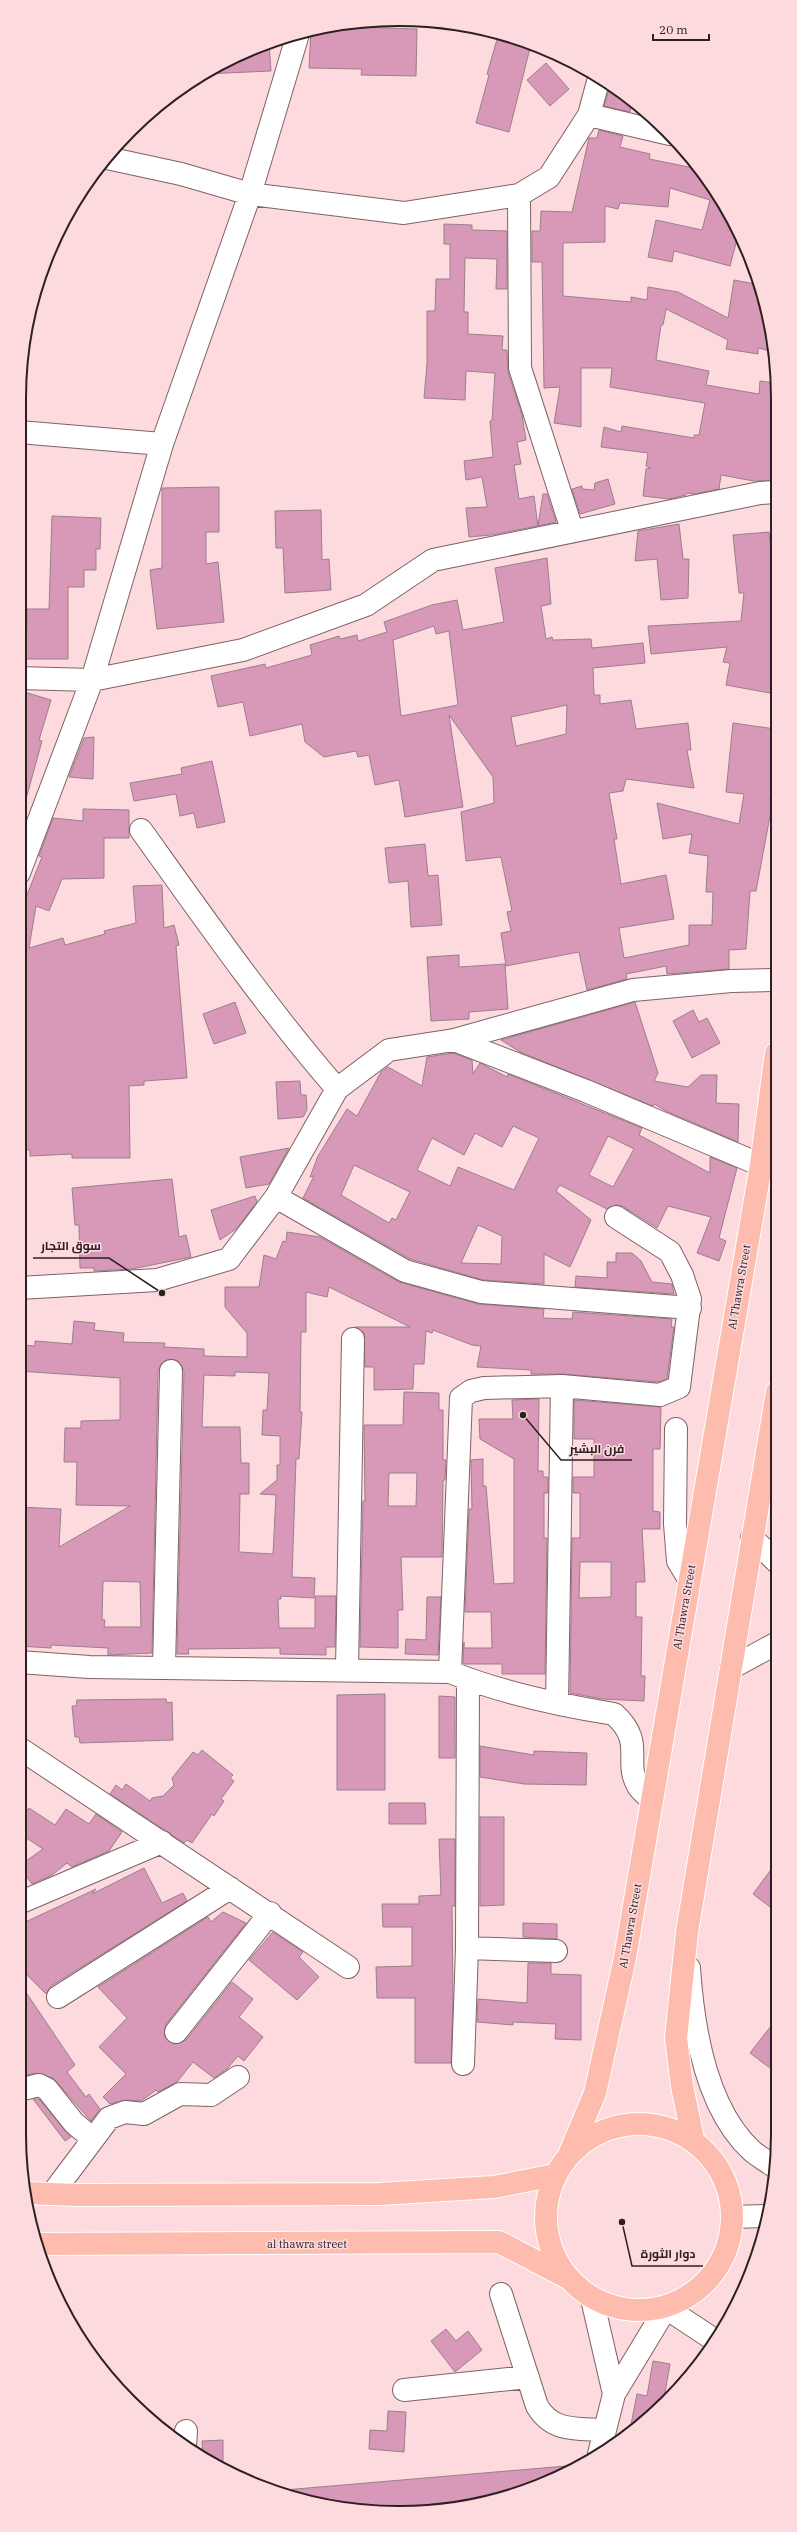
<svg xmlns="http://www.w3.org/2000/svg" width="797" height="2532" font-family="'IBM Plex Serif',Cairo,serif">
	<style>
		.building { fill: #d898b7; stroke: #9b7f8c; fill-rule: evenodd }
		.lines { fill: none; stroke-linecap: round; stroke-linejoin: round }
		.minor-casing { stroke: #7f6265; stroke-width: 24 }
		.major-casing { stroke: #fff; stroke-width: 24 }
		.minor { stroke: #fff; stroke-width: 22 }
		.major { stroke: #fdbcae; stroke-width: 22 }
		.labels { text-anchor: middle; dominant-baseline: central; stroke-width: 3; stroke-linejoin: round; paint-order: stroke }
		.street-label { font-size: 11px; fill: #2d2022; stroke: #fddade }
		.rim { fill: none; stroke: #2d2022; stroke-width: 2 }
		.leader { fill: none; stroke: #2d2022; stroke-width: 1.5 }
		.callout-dot { fill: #2d2022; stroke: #fddade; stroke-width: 1.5 }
		.callout-label { font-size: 12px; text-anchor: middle; font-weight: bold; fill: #2d2022; stroke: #fddade; stroke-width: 3; stroke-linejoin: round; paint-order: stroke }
	</style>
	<rect width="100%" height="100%" fill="#fddade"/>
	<path class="building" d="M325,26L417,29L416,76L361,75L362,69L309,68L311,30Z
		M498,36L530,48L509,132L476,123L489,75L487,74Z
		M269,43L271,71L204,74L253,48Z
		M546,63L569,89L550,106L527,80Z
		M609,90L616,91L632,103L630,112L604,106Z
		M599,130L623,136L620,147L650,154L649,159L694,168L739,232L730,266L674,251L672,262L648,257L656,220L702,230L710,200L670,188L668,207L620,203L618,209L605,206V242L563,243V296L631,302V297L647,300L648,287L678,292L728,318L734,280L755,284L775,352L758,348V354L726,349L728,340L666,309L663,325H661L656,360L709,371L706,385L759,394L760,381L775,383V480L754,481L721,475L719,489L695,494L687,493L686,495L669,499L643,496L646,469L651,468L646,466L648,453L601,447L604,427L621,432L622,426L694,438V435H699L705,403L610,387L612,368H581V427L554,423L560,387L544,388L542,262H532V231H540L541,211L572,212L589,138H597Z
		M444,224L472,225V230L507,231V289H496L497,259L465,258L464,312H468V334L503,336L502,350H507L508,372L522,415L526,440L517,442L521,464L514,465L519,499L534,496L538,526L491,535L469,537L466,508L487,507L482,477L466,480L464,461L493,457L490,421H492L495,373L466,371L465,400L424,398L427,364V311H435L436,279H450V244H444Z
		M608,479L615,504L580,514L572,489L582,486V489L594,490L595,483Z
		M219,487V532H206V564L218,562L224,622L157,629L150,570L162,568V488Z
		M543,494H547L556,522L538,526Z
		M321,510L322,560L329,559L331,590L285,593L283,548H276L275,511Z
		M52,516L101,518L100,549H96V570H84V587H68V659H26L27,609H49Z
		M679,524L683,559H689L688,598L661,600L657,559L635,561L638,531Z
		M769,532L775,596V694L726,685L730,663L723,662L727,647L651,654L648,626L741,621L744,593H739L733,535Z
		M547,558L551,604L541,606L546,639L552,637L553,640L591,639L592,648L643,643L645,663L593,668L594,695H600V704L631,700L636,729L688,723L691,750H687L694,788L626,779L623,791L609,793L617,839H614L621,884L666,875L674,919L619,928L624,958L689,945V925H712L713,892H706L708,856L689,853L692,834L663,839L657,803L739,824L744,794L726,792L733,723L775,729V760L770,800H773L756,891H750L746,949L729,950V969L667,974L666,966L626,974L627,979L587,990L579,952L506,966L501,933L511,931L507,912L512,911L501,857L466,861L461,812L494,803L493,777L449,715L463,807L405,817L399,780L375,785L369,755L358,757L356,751L324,757L305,742L302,724L250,736L243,702L218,707L211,676L265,664L266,668L312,655L310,645L339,636L340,639L357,635L358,641L387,632L384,622L432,605L457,600L463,630L504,622L495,568ZM434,626L436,634L449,631L458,705L401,716L393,640ZM567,705L566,734L516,746L511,717Z
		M21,691L51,700L39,740L42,741L23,810L19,809V698Z
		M94,737L93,779L69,777L84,738Z
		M212,761L225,822L197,828L194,813L180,816L176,794L134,801L130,783L182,774L181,768Z
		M83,809L129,810V838H104V878L62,879L49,911L36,906L29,948L63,938L65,945L105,934L104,931L136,923L133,886L162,885L164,928L174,925L179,945L176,946L187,1078L144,1081V1085L129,1086L130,1158H72V1154L30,1156V1150H19V915L42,857L39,856L53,818L83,821Z
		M425,844L428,876L438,875L442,925L411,927L408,881L389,883L385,848Z
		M459,955V967L505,964L508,1009L469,1012V1019L431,1021L427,957Z
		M235,1002L246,1033L214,1044L203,1014Z
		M635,1002L658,1073L654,1081L688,1087L701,1075H717L716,1103L739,1104L738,1142L666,1111L654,1104L653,1106L520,1052L501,1040Z
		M693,1010L699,1022L707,1018L720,1043L692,1058L673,1021Z
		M453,1053L472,1060L473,1074L480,1063L507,1077L508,1074L642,1128L639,1135L710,1173V1157L737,1168L719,1238L726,1241L719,1261L697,1253L711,1217L668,1206L657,1228L622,1206L616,1205L607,1209L560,1185L556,1191L591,1220L570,1267L544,1254V1284L483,1280L410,1259L303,1198L314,1176L310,1177L318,1156L347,1109L357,1116L381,1072L388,1067L422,1086L427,1057ZM513,1126L539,1138L514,1190L458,1167L450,1186L417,1170L432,1138L464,1155L475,1133L502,1147ZM608,1136L634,1149L613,1187L589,1175ZM354,1165L410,1192L396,1220L392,1218L389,1223L341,1195ZM478,1225L502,1236L501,1264L461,1263Z
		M300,1081L301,1095H306L307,1110L303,1117L278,1119L276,1082Z
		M289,1148L269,1184L246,1188L240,1157Z
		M172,1179L179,1237L186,1235L191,1257L132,1269L94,1271V1268H80L79,1225H75L72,1188Z
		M255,1196L257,1202L236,1229L220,1240L211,1210Z
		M287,1232L320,1237L399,1282L478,1304L544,1309L543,1318L572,1319L573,1312L672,1319L671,1327H674L667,1379L658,1382L563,1374H531V1370L477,1367L481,1346L472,1345L433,1330L432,1333L426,1331L424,1364H414L413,1389L374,1390V1367H365L364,1333L355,1327H410L329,1287L327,1297L306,1292V1332H301L300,1412H302L299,1459H296L292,1577L315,1578L314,1598L281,1596V1599H278L279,1628H315V1596H336L335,1647H326V1655L280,1654V1648L188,1649L189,1654H177L184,1371L178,1361L171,1359L161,1364L158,1371L152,1653L108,1655V1648L51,1645V1648L19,1646V1507L61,1509L59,1547L130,1506L76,1505L77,1462H64L65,1428H81V1421L120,1420V1378L19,1371V1345L35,1346V1341L72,1344L74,1321L95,1323L94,1330L124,1333L123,1342L165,1343L164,1347L204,1349V1356L247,1357V1333L225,1307V1287H259L264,1255L276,1259L283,1241L286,1242ZM235,1372L269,1373L267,1410H263L262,1435L280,1436V1465H277V1480L260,1494L276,1495L273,1554L239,1552L240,1494H249V1463H241L240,1427H202L204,1375L235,1376ZM103,1581L140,1582L141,1627H104L105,1620H102Z
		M616,1253H632L641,1261L652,1282L672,1284L674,1294L575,1287L576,1276L607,1278V1262H616Z
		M404,1392L439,1393V1410H443V1460H446L445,1480H443L442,1557H401L403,1610H398V1648L360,1647L363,1501H365L364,1425H403ZM389,1473H417L416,1506H388Z
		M539,1399L538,1471H543V1477H548V1493H544V1538H547L545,1674H502V1664H463L464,1642V1648H492L491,1612H465L469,1509H472L471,1460L483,1459V1486H486L494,1584L514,1583V1459L480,1439L479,1419H513L512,1400Z
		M574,1400L661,1407L660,1449H653V1511L660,1512V1529H642L645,1582H636V1617H642L641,1676H645L644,1701L602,1699L570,1693L572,1538H580V1493H573V1477H594V1439H574ZM580,1562H611V1597L579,1598Z
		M427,1597H441L438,1655L405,1654L406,1639L426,1640Z
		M385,1694V1790H337V1695Z
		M439,1696L455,1697V1758H439Z
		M166,1699L167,1703L172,1702L173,1740L80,1743L79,1737H75L72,1706H76L77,1700Z
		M480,1746L534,1755V1751L587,1753L586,1785L524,1784L480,1777Z
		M202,1750L233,1775L230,1778L234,1781L221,1799L224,1801L214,1816L212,1814L192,1843L187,1840L184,1843L110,1794L116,1785L122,1790L126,1784L150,1801L152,1798L163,1796L174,1785L172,1778L193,1752L198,1755Z
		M389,1803H425L426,1824H389Z
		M29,1808L55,1825L66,1809L89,1824L96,1814L122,1832L109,1851L72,1867L67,1863L52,1875L32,1884L19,1866L43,1849L19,1833V1822Z
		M480,1817H504V1905L480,1906Z
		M439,1839H455V1906H452L453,1997L451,2063H415V1998H377L376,1967L412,1966V1927H383L382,1904H419V1896L441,1895Z
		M778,1860V1913L753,1894Z
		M144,1868L162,1903L183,1893L187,1901L51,1986L46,1994L19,1967V1925L96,1889L92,1894Z
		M223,1912L246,1923L166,2024L164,2036L174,2044L186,2040L232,1982L253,1999L239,2017L263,2037L244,2061L238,2056L227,2069L214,2078L193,2062L177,2082L158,2092L156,2090L141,2101L126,2100L110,2104L103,2097L126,2074L99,2047L127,2018L98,1987L208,1917L211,1922Z
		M523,1923L557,1924V1939L523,1937Z
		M273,1932L303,1952L299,1957L319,1977L297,2000L249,1960Z
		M528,1963H551V1974L581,1975V2040L555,2039L556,2024L513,2022V2025L477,2022L478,1999L527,2003Z
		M19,1982L75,2065L67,2072L86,2097L89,2094L100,2109L91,2121L53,2078L36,2073L19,2077Z
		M778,2017V2074L750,2053Z
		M33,2099H39L71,2137L65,2141Z
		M446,2329L456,2341L468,2331L482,2350L455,2372L431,2341Z
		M653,2361L670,2364L664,2398L629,2435L637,2394L647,2396Z
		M388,2411L406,2412L404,2452L369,2449L370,2430L387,2431Z
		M223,2440V2469L203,2456L202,2441Z
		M578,2465L567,2474L497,2500L424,2512L349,2510L284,2490Z"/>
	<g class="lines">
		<defs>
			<path id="minor" d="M589,115L670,134
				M107,158L181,174L250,194L404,213L519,195L549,177L589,115L599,78
				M519,195L520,368L572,530
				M19,432L162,444
				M19,678L92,680L243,650L366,605L433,560L760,493L775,492
				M141,830C204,918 266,1007 337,1089
				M19,873L92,680L162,444L250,194L298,34
				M454,1040L586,1091L761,1165
				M276,1197L405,1271L481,1292L690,1308
				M19,1288L157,1280L229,1259L276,1197L337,1089L389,1050L454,1040L633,990L731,981L776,980
				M676,1429L675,1524L678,1561L689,1579
				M752,1538L777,1562
				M19,1662L89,1667L450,1672C501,1693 559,1705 614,1714C646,1743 623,1760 638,1786C641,1791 647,1795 651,1800
				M164,1668L171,1371
				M731,1668L777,1643
				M347,1670L353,1339
				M450,1672L461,1398L471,1391L484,1388L562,1386L660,1395L679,1387L690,1299L682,1275L670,1252L616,1217
				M557,1703L562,1386
				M19,1748L348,1967
				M19,1903L162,1842
				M467,1948L556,1951
				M689,1968C693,2027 706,2109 752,2151C759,2157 767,2161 775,2167
				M58,1997L230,1888
				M176,2032L270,1913
				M463,2064L467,1948L468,1679
				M19,2090L39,2085L47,2089L74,2123L93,2139
				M52,2194L109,2118L125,2112L144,2114L180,2094L211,2095L238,2077
				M733,2217L768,2216
				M501,2294L537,2406C553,2433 577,2428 605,2430
				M592,2299L614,2394L599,2454
				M404,2390L528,2377
				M614,2394L666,2308L716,2341
				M185,2446L186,2431"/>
			<path id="major" d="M546 2217a93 93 0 1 1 186 0a93 93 0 1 1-186 0Z
				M693,2139L682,2086L676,2038L687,1932L777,1392
				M569,2155L595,2093L625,1958L761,1165L776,1053
				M25,2193L76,2195L380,2194L494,2187L555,2175
				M37,2244L499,2242L566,2277"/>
		</defs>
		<use href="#minor" class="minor-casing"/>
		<use href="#major" class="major-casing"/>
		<use href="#minor" class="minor"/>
		<use href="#major" class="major"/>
	</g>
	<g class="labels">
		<g class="street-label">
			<text transform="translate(739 1287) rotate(-80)">Al Thawra Street</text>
			<text transform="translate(684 1607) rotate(-80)">Al Thawra Street</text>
			<text transform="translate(630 1926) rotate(-80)">Al Thawra Street</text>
			<text x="307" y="2244">al thawra street</text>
		</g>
	</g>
	<path d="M0 0H797V2532H0ZM398 26H399A372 372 0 0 1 771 398V2134A372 372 0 0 1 399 2506H398A372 372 0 0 1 26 2134V398A372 372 0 0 1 398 26Z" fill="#fddade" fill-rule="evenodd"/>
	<path class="rim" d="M398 26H399A372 372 0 0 1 771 398V2134A372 372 0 0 1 399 2506H398A372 372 0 0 1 26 2134V398A372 372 0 0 1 398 26Z"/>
	<path class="leader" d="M162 1293L109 1258H33M523 1415L561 1460H632M622 2222L632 2266H703"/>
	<g class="callout-dot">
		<circle cx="162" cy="1293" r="4"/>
		<circle cx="523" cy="1415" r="4"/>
		<circle cx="622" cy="2222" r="4"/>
	</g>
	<g class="callout-label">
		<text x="71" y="1250">سوق التجار</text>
		<text x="597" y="1453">فرن البشير</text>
		<text x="668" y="2258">دوار الثورة</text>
	</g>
	<path d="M653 34v6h56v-6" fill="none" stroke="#2d2022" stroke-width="2"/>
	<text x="659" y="34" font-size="12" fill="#2d2022" stroke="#fddade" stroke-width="3" paint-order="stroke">20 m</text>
</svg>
